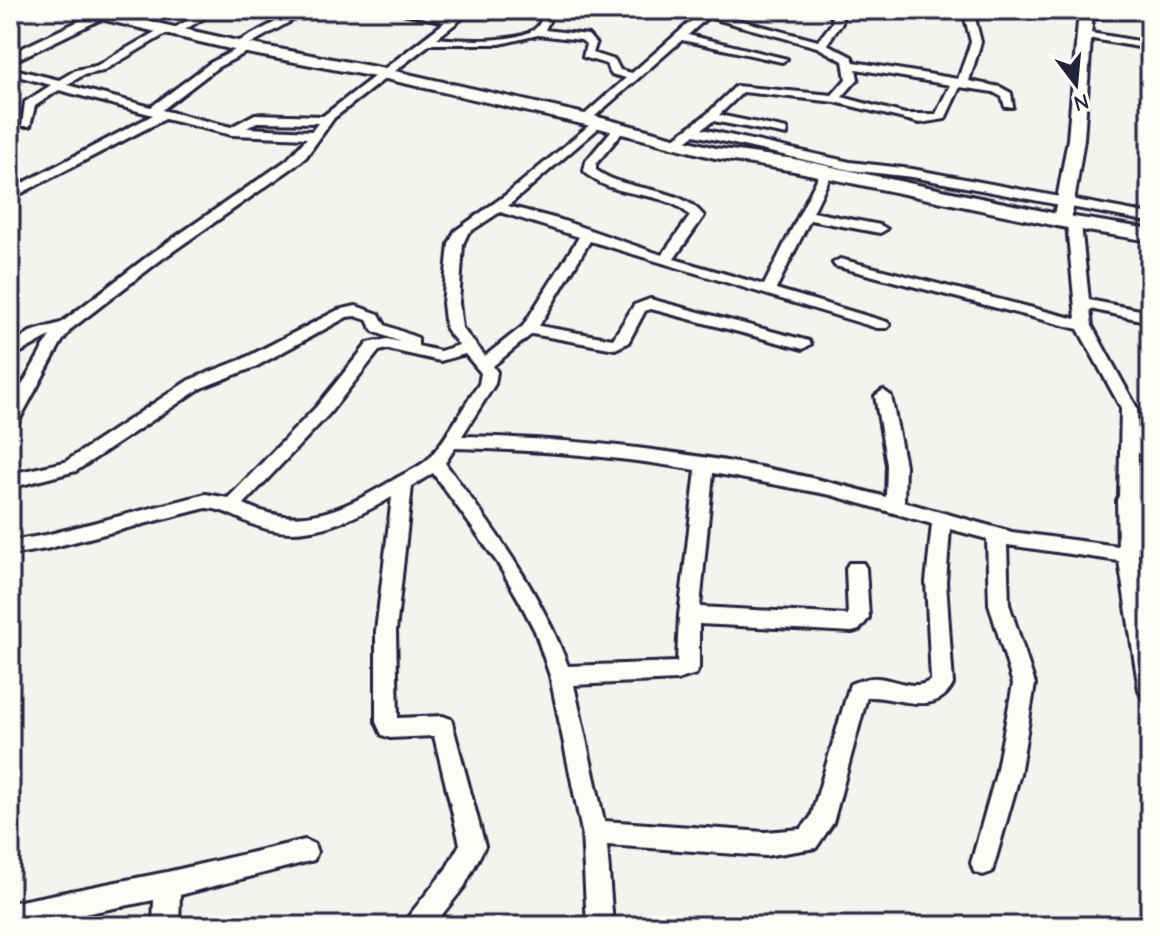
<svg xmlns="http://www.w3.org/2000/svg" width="1160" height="936" font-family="'Comic Neue',sans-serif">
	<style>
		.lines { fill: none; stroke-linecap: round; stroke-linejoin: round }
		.minor-casing { stroke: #22223b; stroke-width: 6 }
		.tertiary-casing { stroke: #22223b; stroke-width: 6 }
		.secondary-casing { stroke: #22223b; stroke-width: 6 }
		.minor { fill: #fdfcf7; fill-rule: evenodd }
		.tertiary { fill: #fdfcf7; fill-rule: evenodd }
		.secondary { fill: #fdfcf7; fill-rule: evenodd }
	</style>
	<rect width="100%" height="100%" fill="#f4f3ef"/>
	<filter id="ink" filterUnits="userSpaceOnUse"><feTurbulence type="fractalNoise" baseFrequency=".0125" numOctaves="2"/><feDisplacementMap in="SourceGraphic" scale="16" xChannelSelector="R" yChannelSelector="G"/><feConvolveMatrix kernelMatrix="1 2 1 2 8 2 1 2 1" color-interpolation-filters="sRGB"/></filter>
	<g filter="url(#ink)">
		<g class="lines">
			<defs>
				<path id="minor" d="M205,10H217L178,34L169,32L103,71L83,75L67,85L151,107L210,63L237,49L233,46L234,44L298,10H311L248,45L252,48L251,50L218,67L162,110L231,127L255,114L323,116L445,22L388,10H410L452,18L462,10H473L437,38C460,40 520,44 537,27C541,23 542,16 544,10H554L545,30L588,35L596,44L593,53L615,60L620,70L632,73L704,10H715L713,13L818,41L832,23V17L824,10H835L842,16V23L827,44L852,57L854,62L958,79L971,42L963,10H973L981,42L969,81L1000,87L1011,93L1013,107H1005L1002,97L993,92L960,87L945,119L920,123L835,102L743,92L719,115L787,129V135L713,121L702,129L850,162L912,169L1150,214V222L912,177L850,170L694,135L678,147H670V141L707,114L736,86L832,95L846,79L843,61L817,47L708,17L688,35L787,59L782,62L682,40L586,124L582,123V117L626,78L611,74L606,64L583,57L586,44L581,40L538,35L500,44H430L334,118L306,157L295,166L162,259L71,329L61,343L16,426L10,428V406L50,336L10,358V346L30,332L61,323L152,253L287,160L307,138L232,135L165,119L10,199V190L153,115L59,90L35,106L30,126H22L25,102L51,85L10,74V68L59,80L76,70L96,66L162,28L171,30ZM856,69L950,85L936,114H905L842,97L858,79ZM257,122L318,123L312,131L247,128Z
					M1120,10C1110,18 1091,21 1080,14L1085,11Z
					M1085,32L1150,43V49L1081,37L1080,35Z
					M598,118L604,122L602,125L508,206L561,220L662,255L690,216C665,188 612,201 584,171L586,161L616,125H624L626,128L596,164V170C628,194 679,184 704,216L674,259L764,285L820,173L831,170L832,173L813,212L880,225L887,229L880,233L810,220L776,289L887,322L890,325L887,328H877L590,241L539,326L613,339L634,305L650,299L809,341L811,344L803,349L651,309L645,311L628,343L615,349L532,334L493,366L497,372L495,384L462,436C605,439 749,458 886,497L887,465L875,396L883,390L891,396L905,465L904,502L1012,532L1118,546L1117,500L1119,496L1121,408L1078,329L835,266L833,263L840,259L1076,319L1067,224L1074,220L1081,224L1089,300L1150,312V322L1090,309L1092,326L1137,408L1138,440L1150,444V456L1138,453V497L1150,500V514L1138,510V555L1150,626V699L1142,697L1139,690L1119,561L1007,545L1009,604L1035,684L1020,774L992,872L983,875L974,872L971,863L996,774L1013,684L989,604L987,539L950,529L946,582L953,684C936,719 895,695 867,697L833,823L816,848L765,856L607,845L613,926H587L582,832L550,676L535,631L519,600L497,562L433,473L412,486L396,631L398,718L443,716L451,719L485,846L464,887L433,926H404L408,917L446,869L460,844L434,736L390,738L382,735L376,722V631L392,497C353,520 305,542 260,527C241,521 226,509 206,508L46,549L10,555V541L46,535L206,494L228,498L317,406L368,343L387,339L400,342L373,331L367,320L355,316L347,317L255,367L201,388L76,471L10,488V474L65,462L189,380L243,359L338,310L356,306L379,314L385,325L418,338V346L440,351L459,345L446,329L443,303L449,244L455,231L507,194ZM500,212L579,237L523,326L485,356L462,328L459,303L463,244L468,233ZM387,349L440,361L465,354L481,373L479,384C463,407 449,435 431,456C423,466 405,473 395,479C343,509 302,532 244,504L329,414L379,351ZM455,448C536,450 615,456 696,470L679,615L677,662L568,666C540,590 493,528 445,463ZM713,473L831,495L932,524L926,582L931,680C915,692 895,679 877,678C868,677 859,681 850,684L811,817L801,829L765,832L604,821L574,685L677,680L696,674L699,668V624L852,632L859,630L869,618L866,568L863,563H849L846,568L848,615L700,607Z
					M305,840L314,844L317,852L314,860L180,895L179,926H153L154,900L25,926H10V903L167,872Z"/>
				<path id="tertiary" d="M102,10H120L10,63V54Z
					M1079,10H1093L1084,139L1071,221L1062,226L1053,221L1068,139Z"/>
				<path id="secondary" d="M72,10H98L247,43L386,69L598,117L716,148L794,159L1062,215L1150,229V241L1062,227L794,171L715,158L595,127L386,79L247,53L79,14Z"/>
			</defs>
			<use href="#minor" class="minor-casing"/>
			<use href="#tertiary" class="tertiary-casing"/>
			<use href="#secondary" class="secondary-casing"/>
			<use href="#minor" class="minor"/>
			<use href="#tertiary" class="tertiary"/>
			<use href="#secondary" class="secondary"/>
		</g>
	</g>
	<rect width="1160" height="936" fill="none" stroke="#fdfcf7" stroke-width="40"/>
	<rect x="20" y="20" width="1120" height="896" fill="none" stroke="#22223b" stroke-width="3" filter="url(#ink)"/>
	<g transform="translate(1076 84) rotate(164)" stroke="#fdfcf7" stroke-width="6" paint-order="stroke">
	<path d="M0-6L14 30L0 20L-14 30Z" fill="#22223b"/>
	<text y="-12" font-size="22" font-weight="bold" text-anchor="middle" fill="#22223b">N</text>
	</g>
</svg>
